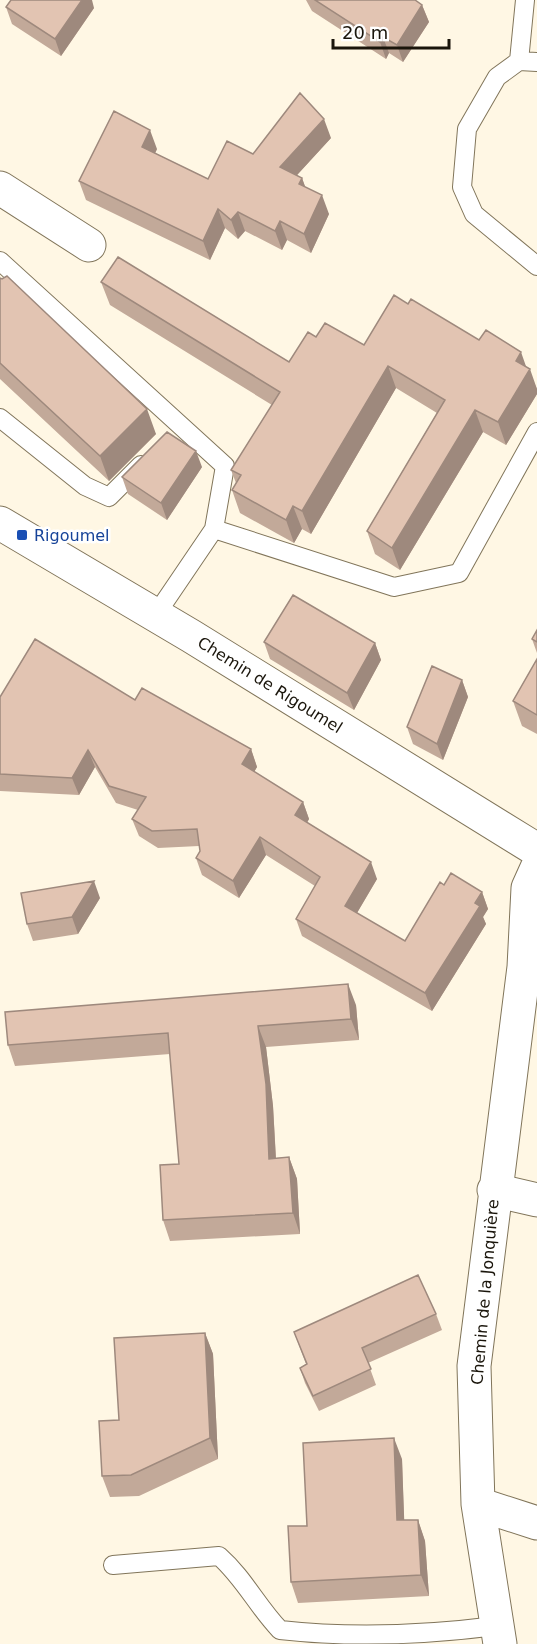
<svg xmlns="http://www.w3.org/2000/svg" width="537" height="1644" font-family="'DejaVu Sans',sans-serif">
	<style>
		.lines { fill: none; stroke-linecap: round; stroke-linejoin: round }
		.service-casing { stroke: #81755a; stroke-width: 20 }
		.minor-casing { stroke: #81755a; stroke-width: 35 }
		.secondary-casing { stroke: #81755a; stroke-width: 35 }
		.service { stroke: #fff; stroke-width: 18 }
		.minor { stroke: #fff; stroke-width: 33 }
		.secondary { stroke: #fff; stroke-width: 33 }
		.wall { fill: #c2a999 }
		.shaded-wall { fill: #9e897d }
		.building { fill: #e2c4b2; stroke: #9e897d; stroke-width: 1.5 }
		.transit-dot { fill: #1a4fb4; stroke: #fff; stroke-width: 2 }
		.labels { text-anchor: middle; dominant-baseline: central; stroke-width: 5; stroke-linejoin: round; paint-order: stroke }
		.transit-label { font-size: 16px; fill: #164399; stroke: #fff; text-anchor: start }
		.street-label { font-size: 16px; fill: #1a150b; stroke: #fff }
	</style>
	<rect width="100%" height="100%" fill="#fff7e4"/>
	<g class="lines">
		<defs>
			<path id="service" d="M519,61L525,0
				M537,62L519,61L497,77L467,129L462,187L474,214L537,266
				M0,261L225,466L214,529
				M0,418L85,486L109,497L141,465
				M155,616L214,529L394,587L459,573L537,432
				M113,1565L219,1556C244,1578 257,1606 280,1630C352,1638 425,1635 496,1626"/>
			<path id="minor" d="M0,188L89,245
				M494,1190L537,1200
				M478,1504L537,1523
				M500,1644L478,1504L474,1366L524,967L528,888L537,868"/>
			<path id="secondary" d="M0,523L191,636L537,850"/>
		</defs>
		<use href="#service" class="service-casing"/>
		<use href="#minor" class="minor-casing"/>
		<use href="#secondary" class="secondary-casing"/>
		<use href="#service" class="service"/>
		<use href="#minor" class="minor"/>
		<use href="#secondary" class="secondary"/>
	</g>
	<path class="wall" d="M306,0H415L422,5L429,22L403,62L389,53L386,59L312,11Z
		M6,7L94,8L61,56L12,24Z
		M331,138L297,175L302,178L305,187L329,214L311,253L287,240L282,250L245,231L238,239L225,228L210,260L86,200L79,181L157,149L155,153L208,179L253,154Z
		M0,278L156,434L109,481L0,379Z
		M101,282L289,362L316,337L364,345L408,304L479,340L526,367L537,389V394L506,445L483,432L400,570L375,554L367,531L437,413L396,388L311,534L302,529L294,543L240,513L232,490L236,483L231,470L272,405L110,305Z
		M202,467L167,520L128,494L122,477Z
		M537,630V653L532,639Z
		M264,642L375,643L381,660L354,710L270,659Z
		M537,659V734L522,726L513,701Z
		M462,680L468,697L443,760L413,744L407,727Z
		M0,697L135,700L251,749L257,767L254,772L303,802L309,819L307,823L377,879L357,913L405,941L444,885L482,892L488,909L483,917L486,924L432,1011L302,936L296,919L315,886L266,855L239,898L202,875L196,858L200,851L199,846L158,848L139,836L132,819L138,810L116,803L95,767L79,795L0,791Z
		M100,898L78,934L33,941L27,924Z
		M356,1005L359,1040L266,1047L273,1106L276,1158L289,1157L297,1179L300,1234L170,1241L163,1220L179,1164L170,1054L15,1066L8,1045Z
		M436,1314L442,1330L368,1363L376,1385L319,1411L305,1383L300,1368L306,1364L294,1332Z
		M205,1333L213,1354L218,1459L139,1496L110,1497L102,1476L119,1420Z
		M402,1459L404,1520H418L425,1541L429,1596L298,1603L291,1582L307,1526Z"/>
	<path class="shaded-wall" d="M82,0H92L94,8L61,56L55,39Z
		M422,5L429,22L403,62L397,45Z
		M383,37L389,53L386,59L380,42Z
		M324,119L331,138L287,186L280,167Z
		M150,130L157,149L149,166L142,147Z
		M302,178L309,197L299,184Z
		M322,195L329,214L311,253L304,234Z
		M218,209L225,228L210,260L203,241Z
		M238,212L245,231L238,239L231,220Z
		M280,221L287,240L282,250L275,231Z
		M521,352L528,372L530,369L537,389V394L506,445L498,422L516,361Z
		M388,366L396,388L311,534L302,511Z
		M147,409L156,434L109,481L100,456Z
		M475,410L483,432L400,570L392,548Z
		M196,451L202,467L167,520L161,503Z
		M293,506L302,529L294,543L286,520Z
		M375,643L381,660L354,710L347,693Z
		M462,680L468,697L443,760L437,744Z
		M251,749L257,767L248,782L242,764Z
		M88,750L95,767L79,795L72,778Z
		M303,802L309,819L301,832L295,815Z
		M260,837L266,855L239,898L233,881Z
		M371,862L377,879L351,923L345,906Z
		M94,881L100,898L78,934L72,917Z
		M482,892L488,909L483,917L486,924L432,1011L425,993Z
		M348,984L356,1005L359,1040L351,1019Z
		M258,1026L266,1047L273,1106L277,1180L269,1159Z
		M289,1157L297,1179L300,1234L293,1213Z
		M205,1333L213,1354L218,1459L210,1438Z
		M394,1438L402,1459L405,1541L397,1520Z
		M418,1520L425,1541L429,1596L421,1575Z"/>
	<path class="building" d="M11,0H82L55,39L6,7Z
		M315,0H415L422,5L397,45L383,37L380,42Z
		M300,93L324,119L280,167L302,178L299,184L322,195L304,234L280,221L275,231L238,212L231,220L218,209L203,241L79,181L114,111L150,130L142,147L208,179L227,141L253,154Z
		M118,257L289,362L308,332L316,337L325,323L364,345L394,295L408,304L411,299L479,340L486,330L521,352L516,361L530,369L498,422L475,410L392,548L367,531L445,400L388,366L302,511L293,506L286,520L232,490L241,475L231,470L280,392L101,282Z
		M7,276L147,409L100,456L0,363V278L2,279Z
		M167,432L196,451L161,503L122,477Z
		M293,595L375,643L347,693L264,642Z
		M537,630V642L532,639Z
		M35,639L135,700L142,688L251,749L242,764L303,802L295,815L371,862L345,906L405,941L440,882L444,885L451,873L482,892L475,903L480,906L425,993L296,919L320,877L260,837L233,881L196,858L200,851L197,829L152,831L132,819L146,797L109,786L88,750L72,778L0,774V697Z
		M537,659V715L513,701Z
		M432,666L462,680L437,744L407,727Z
		M94,881L72,917L27,924L21,893Z
		M348,984L351,1019L258,1026L266,1084L269,1159L289,1157L293,1213L163,1220L160,1165L179,1164L168,1033L8,1045L5,1012Z
		M418,1275L436,1314L362,1348L371,1369L313,1396L300,1368L307,1364L294,1332Z
		M205,1333L210,1438L131,1475L102,1476L99,1421L119,1420L114,1338Z
		M394,1438L397,1520H418L421,1575L291,1582L288,1526H307L303,1443Z"/>
	<rect class="transit-dot" x="16" y="529" width="12" height="12" rx="3"/>
	<g class="labels">
		<g class="transit-label">
			<text x="34" y="535">Rigoumel</text>
		</g>
		<g class="street-label">
			<text transform="translate(270 685) rotate(32)">Chemin de Rigoumel</text>
			<text transform="translate(485 1292) rotate(-85)">Chemin de la Jonquière</text>
		</g>
	</g>
	<path d="M333 39v9h116v-9" fill="none" stroke="#1a150b" stroke-width="3"/>
	<text x="342" y="39" font-size="18" fill="#1a150b" stroke="#ffffff" stroke-width="4.5" paint-order="stroke">20 m</text>
</svg>
